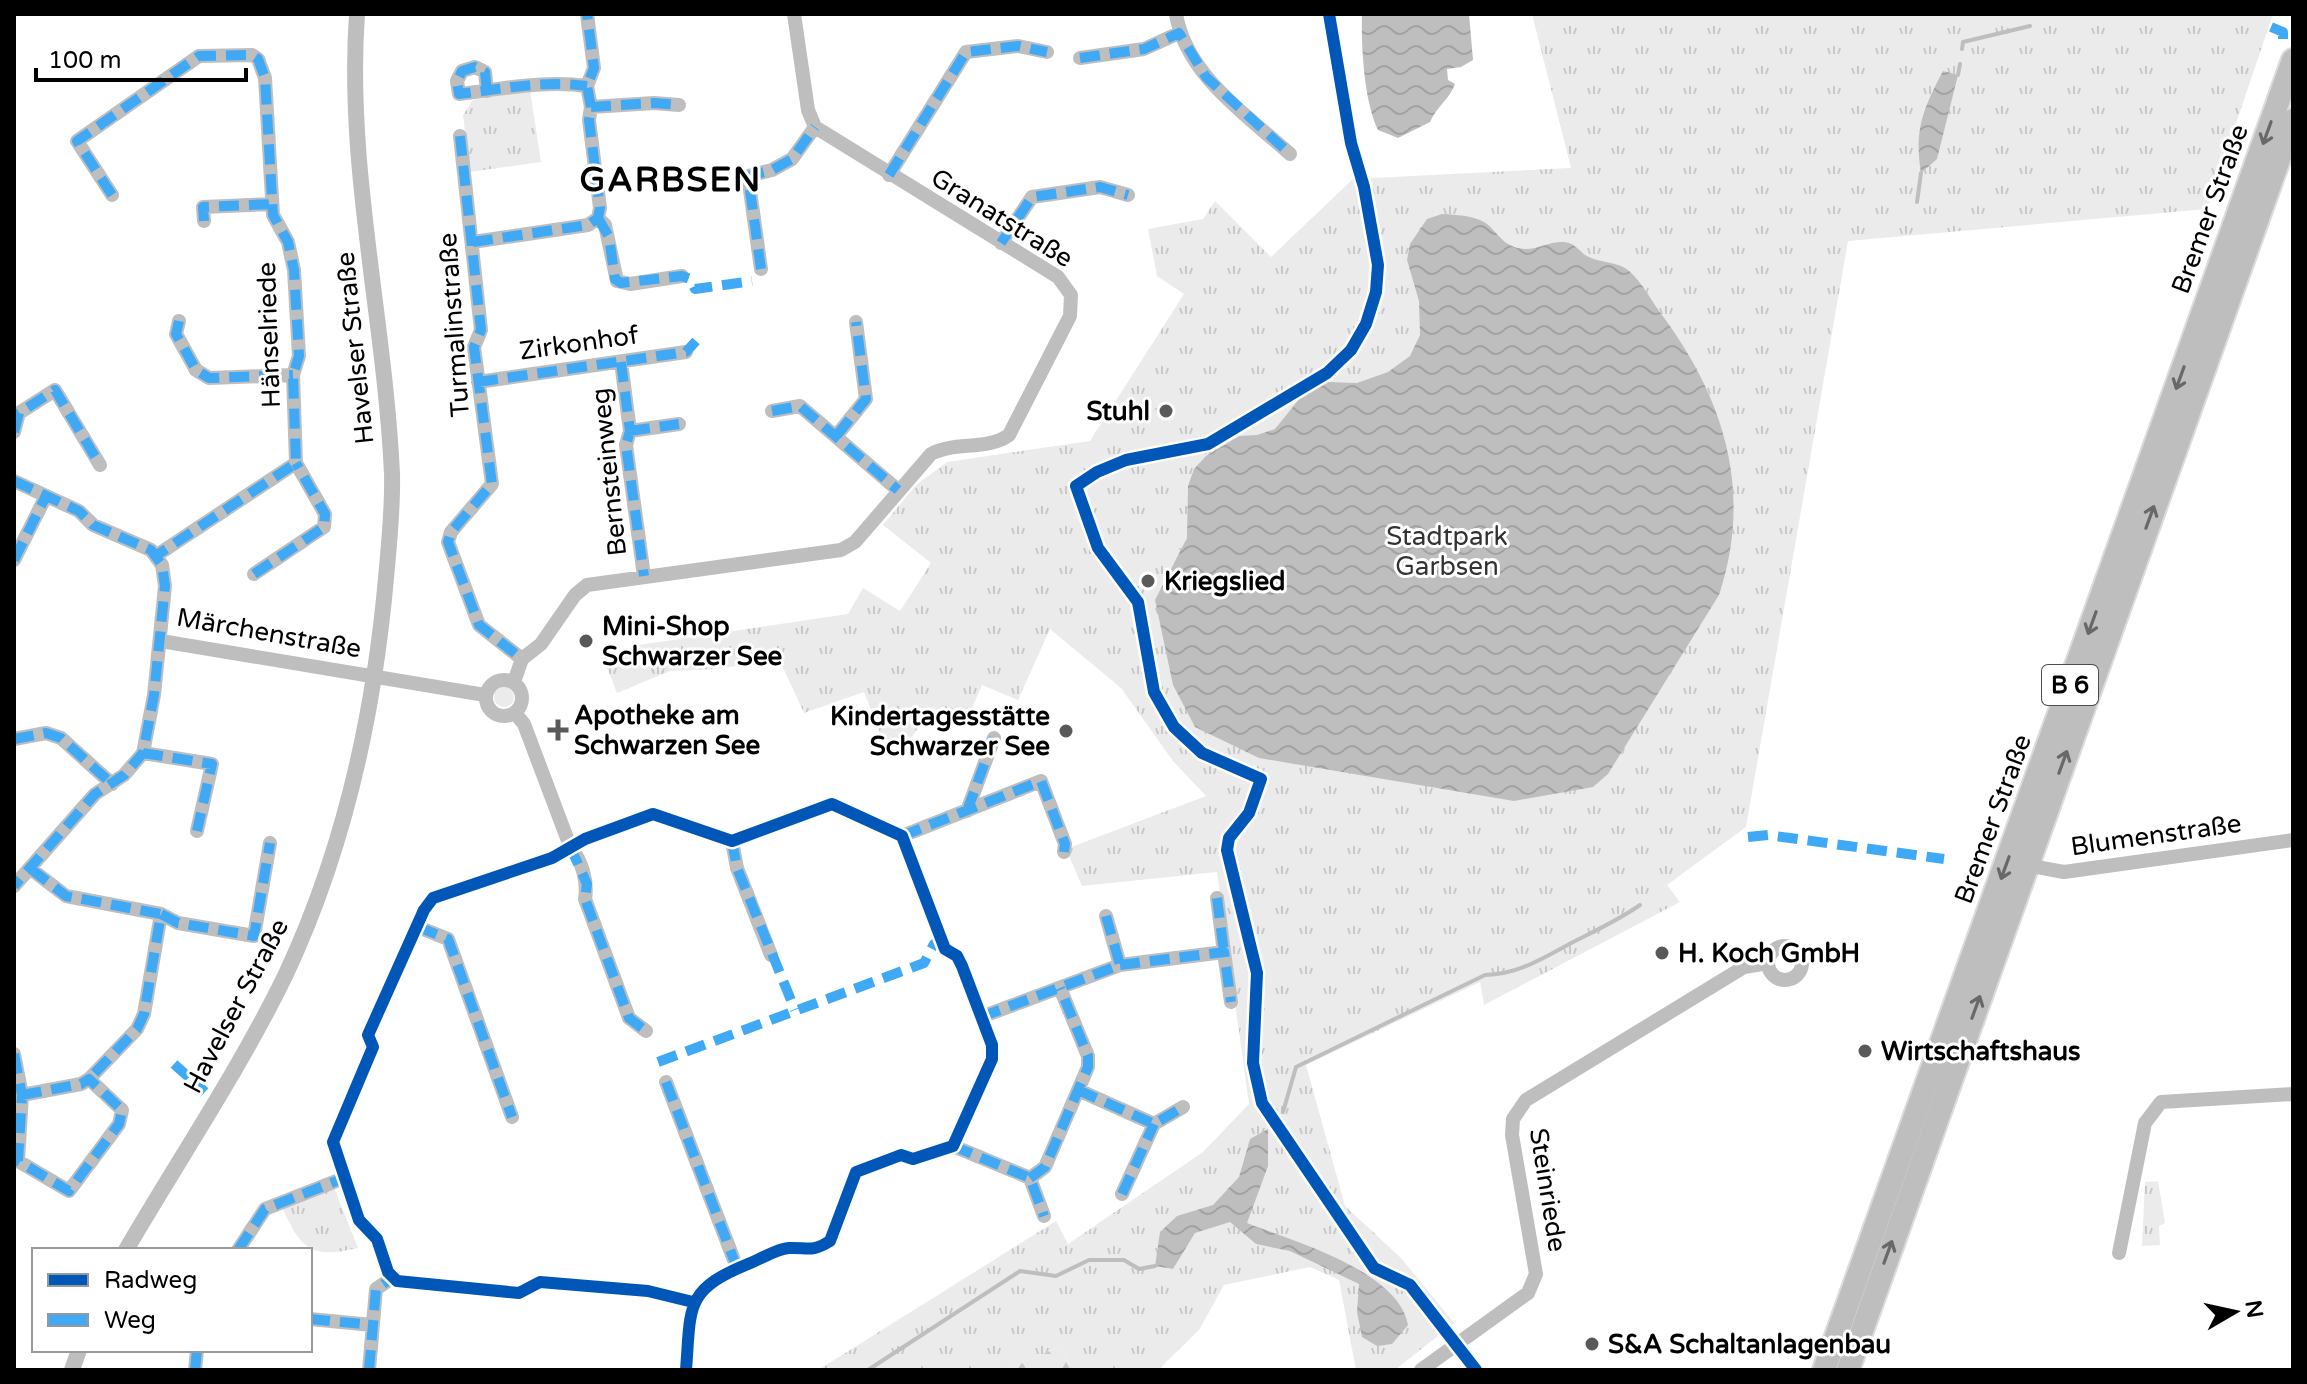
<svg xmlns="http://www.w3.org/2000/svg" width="2307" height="1384" font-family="'Varela Round',sans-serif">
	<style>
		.grass { fill: url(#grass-tufts) }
		.forest { fill: url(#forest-firs) }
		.water { fill: url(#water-waves) }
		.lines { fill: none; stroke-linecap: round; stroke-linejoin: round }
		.stream { stroke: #bebebe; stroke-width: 4 }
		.primary-casing { stroke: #dbdbdb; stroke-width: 26 }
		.minor { stroke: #bebebe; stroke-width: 14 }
		.tertiary { stroke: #bebebe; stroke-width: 16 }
		.primary { stroke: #bebebe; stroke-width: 22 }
		.quiet { stroke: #3fa9f5; stroke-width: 10; stroke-dasharray: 20 10; stroke-linecap: butt }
		.cycleway-casing { stroke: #fff; stroke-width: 17 }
		.cycleway { stroke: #0057b8; stroke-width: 12 }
		.oneway { stroke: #686868 }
		.poi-dot { fill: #595959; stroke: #fff; stroke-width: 3 }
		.labels { text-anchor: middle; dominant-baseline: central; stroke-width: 6; stroke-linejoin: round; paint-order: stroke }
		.shield { fill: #fff; stroke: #4c4c4c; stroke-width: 2 }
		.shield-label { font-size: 24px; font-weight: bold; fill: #000 }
		.street-label { font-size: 26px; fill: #000; stroke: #fff }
		.poi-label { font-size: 26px; font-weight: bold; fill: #000; stroke: #fff; text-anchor: start }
		.park-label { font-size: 26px; fill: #323232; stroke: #fff }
		.district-label { font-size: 34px; font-weight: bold; letter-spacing: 2px; fill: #000; stroke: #fff }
	</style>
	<defs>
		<pattern id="grass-tufts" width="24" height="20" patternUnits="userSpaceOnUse" patternTransform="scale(2)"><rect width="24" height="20" fill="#ebebeb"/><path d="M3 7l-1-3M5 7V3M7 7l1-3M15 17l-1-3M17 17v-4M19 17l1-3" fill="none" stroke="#c8c8c8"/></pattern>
		<pattern id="forest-firs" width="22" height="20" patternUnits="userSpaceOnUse" patternTransform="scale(2)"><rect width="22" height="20" fill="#ebebeb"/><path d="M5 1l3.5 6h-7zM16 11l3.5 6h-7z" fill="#c8c8c8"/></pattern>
		<pattern id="water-waves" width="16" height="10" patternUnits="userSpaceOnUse" patternTransform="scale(2)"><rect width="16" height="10" fill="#bebebe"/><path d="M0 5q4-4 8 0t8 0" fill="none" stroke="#a2a2a2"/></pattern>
	</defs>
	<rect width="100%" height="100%" fill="#fff"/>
	<path class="grass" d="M1532,14H2273L2207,209L1848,241L1746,827L1667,885L1680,902L1484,1005L1480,982L1306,1065L1345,1206L1402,1259L1454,1323L1395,1370H1356L1339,1280L1310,1267L1224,1285L1199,1330L1158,1370H1071L1061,1346L1007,1370H818L1056,1221L1068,1244L1203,1152L1249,1104L1217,872L1082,886L1066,849L1206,796L1173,761L1121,688L1050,629L1018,700L982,685L965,724L933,708L911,738L884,743L864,692L804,713L779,659L717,669L670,671L617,693L606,665L632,646L848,614L863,588L900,611L931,563L883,525L916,485L947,462L1090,441L1184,294L1157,276L1148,229L1203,219L1215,201L1271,257L1353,179L1571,168Z
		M530,90L541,162L470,172L463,115L473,100Z
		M494 697a10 10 0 1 1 20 0a10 10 0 1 1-20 0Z
		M2158,1181L2165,1223L2159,1226L2160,1245L2142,1246L2145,1182Z
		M334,1187L358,1248C311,1259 301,1250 282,1207Z"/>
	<path class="forest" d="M1061,1346L1071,1370H1007Z"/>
	<path class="water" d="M1362,14H1469L1473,60L1461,67L1447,69L1448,80L1455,84C1449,100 1437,106 1430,122L1398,138L1378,130C1364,101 1361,47 1362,14Z
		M1943,71L1958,75L1937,159L1921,173C1914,130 1923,109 1943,71Z
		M1442,214C1456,215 1472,215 1484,222C1494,228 1501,242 1512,246C1532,255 1545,241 1564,242C1577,243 1579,253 1589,257C1601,263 1620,262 1629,271C1642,282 1652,302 1662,315C1725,400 1753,492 1719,595L1608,774L1593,787L1514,801L1259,758L1195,727L1173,685L1155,600L1187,538L1188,486L1194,469L1206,456L1239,436L1257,435L1275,429L1304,393L1327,382L1357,383L1388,372L1410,356L1420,335L1419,301L1407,260L1410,244L1427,219Z
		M1268,1129V1166L1247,1223C1293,1241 1399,1271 1408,1325L1392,1344L1377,1346L1362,1337L1357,1312L1359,1284L1290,1251L1256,1244L1230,1222L1195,1233L1173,1269L1155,1266L1160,1232L1177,1216L1213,1205L1239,1177L1250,1139Z"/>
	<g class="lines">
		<path class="stream" d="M1962,49L1963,42L2030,26
			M1958,75L1960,64
			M1917,202L1921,173
			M1283,1112L1296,1067L1485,975C1522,974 1547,955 1579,939C1601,928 1620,919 1640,905
			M868,1370L1020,1271L1056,1276L1089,1260H1124L1139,1269L1155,1266"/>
		<defs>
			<path id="primary" d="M1824,1370L2293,60
				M1848,1370L2293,120"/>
		</defs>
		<use href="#primary" class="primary-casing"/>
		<path class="minor" d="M1176,14C1186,75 1247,115 1290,154
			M1080,58L1144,49L1179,33
			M487,91L485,72L475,67L462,71L457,81L459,94C502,89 544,80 587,86
			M591,107L654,103L679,105
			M460,136L481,330L474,347L492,484L451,532L448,542L479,625L522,659
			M889,175L966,52L1018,46L1047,52
			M112,195L77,141L199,56L252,55L258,59L265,78L273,215L288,242L294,270L299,356L293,375L296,463L157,555
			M598,218L605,225L617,281L630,284L682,276
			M204,221L203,207L272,204
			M473,242L588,225L598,218L600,208L589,120L591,107L587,86L594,68L587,14
			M1001,243L1032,197L1100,187L1128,195
			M761,269L748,176L772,170L792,159L815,127
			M179,321L176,334L196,370L209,378L293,375
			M621,362L630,431L626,445L644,576
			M478,382L686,352
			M772,411L800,406L898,490
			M630,431L679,424
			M14,432L19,413L55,390L100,465
			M837,435L866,399L856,322
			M14,481L79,511L93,525L151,550L162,565L165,586L154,695L143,753L124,775L95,794L14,886
			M14,560L46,496
			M254,574L324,527L325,514L296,463
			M161,641L485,695
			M486 698a18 18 0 1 1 36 0a18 18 0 1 1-36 0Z
			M514,682L522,659L541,644L575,595L587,585L841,550L855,542L931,454C954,441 987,451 1009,435L1070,316L1071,295L1058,277L815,127L808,110L794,14
			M515,713L524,724L570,846C582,861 588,881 585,899L629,1018L646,1031
			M14,739L46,733L61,738L112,784
			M143,753L212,764L197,831
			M967,811L994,738
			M902,836L1041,781L1065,844L1064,852
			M732,841L737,868L771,955
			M2026,865L2064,872L2293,840
			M31,869L66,896L161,914L144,1014L137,1029L89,1079
			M1217,898L1224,952
			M161,914L178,923L254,936L270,843
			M418,927L448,939L512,1117
			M1768 963a17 17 0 1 1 34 0a17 17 0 1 1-34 0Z
			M1120,965L1224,952L1231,1002
			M981,1017L1120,965L1106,916
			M14,1054L22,1095L18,1161L69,1191L119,1124L122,1110L89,1079L81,1084L22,1095
			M666,1082L737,1268
			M1078,1090L1154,1124L1183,1107
			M953,1146L1030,1178L1044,1216
			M1030,1178L1045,1167L1088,1067V1056L1060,988
			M1122,1194L1154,1124
			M238,1250L265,1209L344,1178
			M2119,1253L2145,1123L2161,1102L2293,1094
			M310,1319L372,1325
			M195,1370L197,1350
			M369,1370L376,1289L392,1278
			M686,1370C691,1307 684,1290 748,1264C761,1259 776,1249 789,1248C807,1247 811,1253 830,1241L856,1172L901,1155L913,1159L953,1146L992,1059V1045L962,966L957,956L945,949L902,836L832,804L732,841L653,814L585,839L552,858L433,898L424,910L368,1035L373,1047L333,1142L359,1220L377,1239L388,1272L397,1281L519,1293L540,1282L648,1291L693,1302
			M1421,1370L1528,1293L1536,1274L1512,1135L1513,1119L1526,1100L1744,967L1768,963"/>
		<path class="tertiary" d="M126,1250C179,1159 240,1069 286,974C344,850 374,714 386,578C389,544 393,508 392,474C385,320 346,168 357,14
			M72,1370L79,1350"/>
		<use href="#primary" class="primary"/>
		<path class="quiet" d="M2271,27L2283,32V47
			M1080,58L1144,49L1179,33L1206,77L1290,154
			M487,91L485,72L475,67L462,71L457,81L459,94C502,89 544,80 587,86
			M591,107L654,103L679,105
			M460,136L481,330L474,347L492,484L451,532L448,542L479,625L522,659
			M889,175L966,52L1018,46L1047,52
			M112,195L77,141L199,56L252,55L258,59L265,78L273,215L288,242L294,270L299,356L293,375L296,463L157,555
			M598,218L609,237L615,279L621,283L682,276L690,279L695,289L752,281
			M204,221L203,207L272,204
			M473,242L588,225L598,218L600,208L589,120L591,107L587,86L594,68L587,14
			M1001,243L1032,197L1100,187L1128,195
			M761,269L748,176L772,170L792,159L815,127
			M179,321L176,334L196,370L209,378L293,375
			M621,362L630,431L626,445L644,576
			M478,382L686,352L696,341
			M772,411L800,406L898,490
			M630,431L679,424
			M14,432L19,413L55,390L100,465
			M837,435L866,399L856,322
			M14,481L79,511L93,525L151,550L162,565L165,586L154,695L143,753L124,775L95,794L14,886
			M14,560L46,496
			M254,574L324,527L325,514L296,463
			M14,739L46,733L61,738L112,784
			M143,753L212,764L197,831
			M967,811L994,738
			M902,836L1041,781L1065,844L1064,852
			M1748,837L1768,835L1944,859
			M732,841L737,868L795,1010
			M570,846L587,884L585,899L629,1018L646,1031
			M31,869L66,896L161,914L144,1014L137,1029L89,1079
			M1217,898L1224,952
			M161,914L178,923L254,936L270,843
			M418,927L448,939L512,1117
			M1120,965L1224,952L1231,1002
			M981,1017L1120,965L1106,916
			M14,1054L22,1095L18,1161L69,1191L119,1124L122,1110L89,1079L81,1084L22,1095
			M658,1062L924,963L934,944L942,941
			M174,1064L205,1092
			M666,1082L737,1268
			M1078,1090L1154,1124L1183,1107
			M953,1146L1030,1178L1044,1216
			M1030,1178L1045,1167L1088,1067V1056L1060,988
			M1122,1194L1154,1124
			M238,1250L265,1209L344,1178
			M310,1319L372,1325
			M195,1370L197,1350
			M369,1370L376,1289L392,1278"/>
		<defs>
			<path id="cycleway" d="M1329,14L1351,143L1364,187L1378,265L1376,292L1366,324L1351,350L1327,373L1208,444L1126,460L1097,472L1076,486L1098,548L1138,602L1154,692L1174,727L1202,753L1261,779L1249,813L1229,838L1227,850L1257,973L1253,1063L1262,1103L1374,1268L1410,1285L1476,1370
				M686,1370C691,1307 684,1290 748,1264C761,1259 776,1249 789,1248C807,1247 811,1253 830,1241L856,1172L901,1155L913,1159L953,1146L992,1059V1045L962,966L957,956L945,949L902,836L832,804L732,841L653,814L585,839L552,858L433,898L424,910L368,1035L373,1047L333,1142L359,1220L377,1239L388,1272L397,1281L519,1293L540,1282L648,1291L693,1302"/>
		</defs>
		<use href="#cycleway" class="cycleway-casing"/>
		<use href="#cycleway" class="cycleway"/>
	</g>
	<defs><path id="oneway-shaft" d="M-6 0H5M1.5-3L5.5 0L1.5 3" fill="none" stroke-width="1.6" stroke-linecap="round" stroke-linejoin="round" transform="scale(2)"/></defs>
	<g class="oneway">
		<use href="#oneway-shaft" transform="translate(2267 133) rotate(110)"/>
		<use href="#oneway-shaft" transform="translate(2180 378) rotate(110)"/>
		<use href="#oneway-shaft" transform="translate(2150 517) rotate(-70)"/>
		<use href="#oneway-shaft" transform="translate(2092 623) rotate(110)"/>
		<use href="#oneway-shaft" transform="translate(2063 762) rotate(-70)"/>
		<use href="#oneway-shaft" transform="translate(2005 868) rotate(110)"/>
		<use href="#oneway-shaft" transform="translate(1976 1007) rotate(-70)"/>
		<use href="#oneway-shaft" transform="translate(1888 1252) rotate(-70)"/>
	</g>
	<g class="poi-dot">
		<circle cx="1166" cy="411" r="8"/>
		<circle cx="1148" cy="581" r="8"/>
		<circle cx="586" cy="641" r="8"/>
		<path d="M554 718h8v8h8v8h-8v8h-8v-8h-8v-8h8z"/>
		<circle cx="1066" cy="731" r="8"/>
		<circle cx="1662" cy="953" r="8"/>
		<circle cx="1865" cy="1051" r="8"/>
		<circle cx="1592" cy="1344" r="8"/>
	</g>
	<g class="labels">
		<rect class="shield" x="2042" y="665" width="56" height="40" rx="6"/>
		<g class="shield-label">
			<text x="2070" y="685">B 6</text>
		</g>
		<g class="street-label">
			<text transform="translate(2210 209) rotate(-70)">Bremer Straße</text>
			<text transform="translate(1002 218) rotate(32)">Granatstraße</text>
			<text transform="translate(454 325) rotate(-94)">Turmalinstraße</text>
			<text transform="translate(269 335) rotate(-92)">Hänselriede</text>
			<text transform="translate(579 343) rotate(-8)">Zirkonhof</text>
			<text transform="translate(355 348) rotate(-96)">Havelser Straße</text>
			<text transform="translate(609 472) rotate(-96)">Bernsteinweg</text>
			<text transform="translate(269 633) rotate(10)">Märchenstraße</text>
			<text transform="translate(1993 819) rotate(-70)">Bremer Straße</text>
			<text transform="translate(2156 835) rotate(-8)">Blumenstraße</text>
			<text transform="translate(236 1006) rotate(-62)">Havelser Straße</text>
			<text transform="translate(1548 1190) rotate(81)">Steinriede</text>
		</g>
		<g class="poi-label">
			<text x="1150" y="411" text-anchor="end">Stuhl</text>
			<text x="1164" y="581">Kriegslied</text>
			<text x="602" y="626">Mini-Shop<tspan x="602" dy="30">Schwarzer See</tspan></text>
			<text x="574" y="715">Apotheke am<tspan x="574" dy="30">Schwarzen See</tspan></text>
			<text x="1050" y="716" text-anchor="end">Kindertagesstätte<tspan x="1050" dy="30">Schwarzer See</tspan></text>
			<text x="1678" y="953">H. Koch GmbH</text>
			<text x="1881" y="1051">Wirtschaftshaus</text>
			<text x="1608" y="1344">S&amp;A Schaltanlagenbau</text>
		</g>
		<g class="park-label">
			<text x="1447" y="536">Stadtpark<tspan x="1447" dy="30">Garbsen</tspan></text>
		</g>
		<g class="district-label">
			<text x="671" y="180">GARBSEN</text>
		</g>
	</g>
	<rect width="2307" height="1384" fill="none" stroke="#000000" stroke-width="32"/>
	<rect x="32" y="1248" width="280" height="104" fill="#ffffff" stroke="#999999" stroke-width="2"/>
	<rect x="48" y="1274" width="40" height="12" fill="#0057b8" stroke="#999999" stroke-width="2"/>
	<text x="104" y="1288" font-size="24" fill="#000000">Radweg</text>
	<rect x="48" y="1314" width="40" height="12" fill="#3fa9f5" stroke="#999999" stroke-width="2"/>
	<text x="104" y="1328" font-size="24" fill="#000000">Weg</text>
	<g transform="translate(2235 1312) rotate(81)" stroke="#ffffff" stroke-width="6" paint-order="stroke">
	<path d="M0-6L14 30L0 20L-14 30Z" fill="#000000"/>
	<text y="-12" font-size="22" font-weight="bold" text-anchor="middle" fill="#000000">N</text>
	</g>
	<path d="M36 68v12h210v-12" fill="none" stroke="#000000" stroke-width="4"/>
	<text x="48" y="68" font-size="24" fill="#000000" stroke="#ffffff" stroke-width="6" paint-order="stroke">100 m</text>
</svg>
